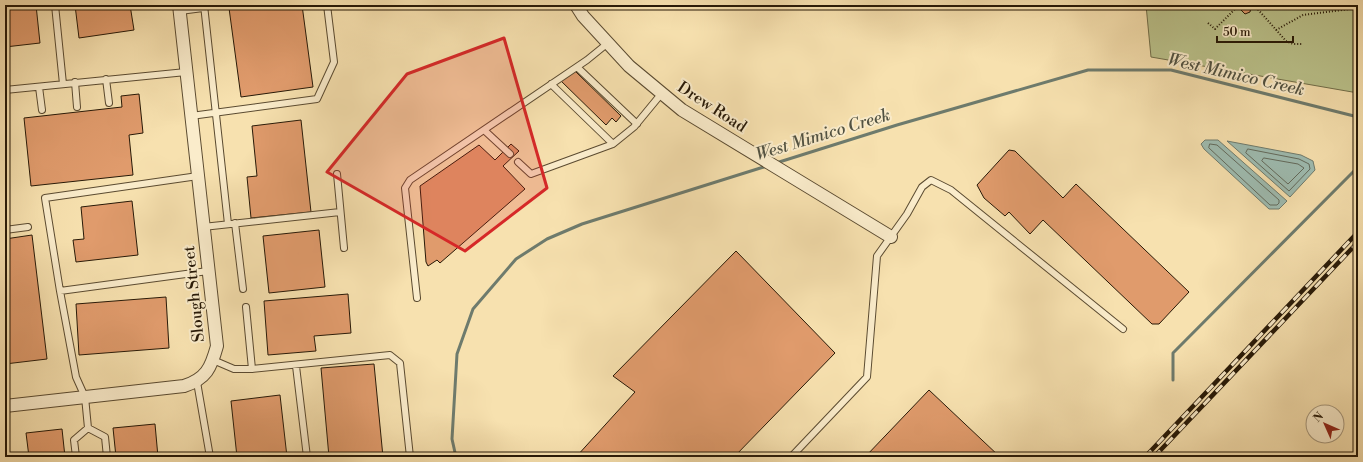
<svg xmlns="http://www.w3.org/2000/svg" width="1363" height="462" font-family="'Libre Bodoni',serif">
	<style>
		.green { fill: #bbc38c; stroke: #716e4a }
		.water { fill: #9ebcb1; stroke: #6e7b6d }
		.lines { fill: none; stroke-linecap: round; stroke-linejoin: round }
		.shore { stroke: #626a5c; stroke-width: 1 }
		.stream { stroke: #6e7b6d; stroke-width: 3 }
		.building { fill: #e09b6c; stroke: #271907 }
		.lane-casing { stroke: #5b4b31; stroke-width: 8 }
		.street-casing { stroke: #5b4b31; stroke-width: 14 }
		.path { stroke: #271907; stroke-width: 2; stroke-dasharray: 1 2; stroke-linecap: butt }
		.lane { stroke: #faeccb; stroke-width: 6 }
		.street { stroke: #faeccb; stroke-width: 12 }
		.rail-casing { stroke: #271907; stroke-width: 4.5 }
		.rail { stroke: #faeccb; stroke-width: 3; stroke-dasharray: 9; stroke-linecap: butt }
		.marked { fill: #d62828; fill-opacity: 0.2; stroke: #d62828; stroke-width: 3; stroke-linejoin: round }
		.labels { text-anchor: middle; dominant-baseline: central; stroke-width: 4; stroke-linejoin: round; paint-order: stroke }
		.street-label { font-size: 16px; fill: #271907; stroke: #faeccb }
		.water-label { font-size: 17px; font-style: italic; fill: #515242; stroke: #faeccb }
	</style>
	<rect width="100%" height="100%" fill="#f7e1af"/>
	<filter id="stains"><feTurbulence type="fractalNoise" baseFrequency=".005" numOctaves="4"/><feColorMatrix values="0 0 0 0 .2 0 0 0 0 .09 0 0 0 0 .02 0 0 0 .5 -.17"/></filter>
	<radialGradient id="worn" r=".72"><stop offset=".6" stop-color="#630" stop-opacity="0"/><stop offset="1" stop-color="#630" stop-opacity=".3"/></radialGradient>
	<path class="green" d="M1146,5H1292V9L1358,5V93L1151,57Z"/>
	<path class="water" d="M1205,140H1218L1287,201L1279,209H1269L1204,149L1201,144Z
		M1227,141L1301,155L1313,161L1315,170L1290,197Z"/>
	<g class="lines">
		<path class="shore" d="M1210,144L1217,145L1279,200V203L1277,205H1270L1209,148Z
			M1248,149L1299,159L1309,164L1310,169L1289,191L1246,153Z
			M1264,158L1298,164L1304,168L1288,184L1262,161Z"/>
		<path class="stream" d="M776,163L897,125L1088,70H1171L1358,117
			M1173,380V353L1358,167
			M456,457L452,439L457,354L473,309L516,259L547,239L582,224L767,166"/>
	</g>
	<path class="building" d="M5,5H36L40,43L5,47Z
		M75,5H130L134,30L79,38Z
		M238,5H302L313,87L241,97L229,8L238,7Z
		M1242,5H1249L1251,7L1250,12L1245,14L1241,10Z
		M575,71L621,116L616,122L612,118L606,125L559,79L565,73L569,76Z
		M139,94L143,133L129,135L133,175L31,186L24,118L122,107L121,96Z
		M301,120L311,212L251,218L247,177L257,176L252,126Z
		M511,144L519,151L503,166L525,189L440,263L437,260L428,266L426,262L420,186L479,145L495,160Z
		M1009,150L1015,151L1063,198L1076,184L1189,292L1159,324H1152L1043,220L1030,234L1009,212L1005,216L984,198L977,185Z
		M132,201L138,255L76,262L73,240L84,239L81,207Z
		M319,230L325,287L269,293L263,236Z
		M32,235L47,359L5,364V239Z
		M736,251L835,353L734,457H576L635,392L613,376Z
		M348,294L351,333L314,336L316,351L268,355L264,301Z
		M166,297L169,348L79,355L76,304Z
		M374,364L383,457H329L321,368Z
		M929,390L1000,457H865Z
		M280,395L287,457H237L231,401Z
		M155,424L158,457H116L113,428Z
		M62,429L65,457H29L26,433Z"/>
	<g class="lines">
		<defs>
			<path id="lane" d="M55,5L63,84
				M204,5L228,224
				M180,11L203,8
				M577,67L637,124
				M106,79L109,103
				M75,82L77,107
				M551,84L613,144
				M39,87L42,110
				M5,90L186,72
				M191,116L317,99L334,62L327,5
				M484,130L510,154
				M518,162L531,174L613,144L634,127L662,93
				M337,174L344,248
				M198,176L45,198L60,291L208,271
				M235,223L243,289
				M203,227L340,212
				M5,230L28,227
				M60,291L76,377L85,397L88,428L105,437L107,457
				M417,298L405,188L410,180L587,60L608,43
				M246,307L252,369
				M213,360L234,369H252L390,355L400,363L410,457
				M296,366L307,457
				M197,382L210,457
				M76,457L74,440L88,428
				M791,457L867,377L877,256L907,214L922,187L931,180L951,190L1123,329"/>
			<path id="street" d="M576,5L583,16L629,66L682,110L891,237
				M5,406L184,386C206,379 211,368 217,346L179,5"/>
		</defs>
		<use href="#lane" class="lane-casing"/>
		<use href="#street" class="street-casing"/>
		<path class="path" d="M1254,5L1286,41L1293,44H1303
			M1208,23L1215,29L1239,5
			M1276,30L1303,15L1358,8"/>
		<use href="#lane" class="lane"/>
		<use href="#street" class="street"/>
		<defs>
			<path id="rail" d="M1145,457L1358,232
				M1154,457L1358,242"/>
		</defs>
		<use href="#rail" class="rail-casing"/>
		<use href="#rail" class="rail"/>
	</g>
	<path class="marked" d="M504,38L547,188L465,251L327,172L407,74Z"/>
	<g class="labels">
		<g class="street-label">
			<text transform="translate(712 107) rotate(33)">Drew Road</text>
			<text transform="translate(194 294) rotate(-96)">Slough Street</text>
		</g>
		<g class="water-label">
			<text transform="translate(1236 75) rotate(13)">West Mimico Creek</text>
			<text transform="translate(823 135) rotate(-17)">West Mimico Creek</text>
		</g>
	</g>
	<rect width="1363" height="462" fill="none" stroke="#f7e1af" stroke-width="20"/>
	<rect x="6" y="6" width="1351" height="450" fill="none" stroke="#271907" stroke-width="2"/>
	<rect x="10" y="10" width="1343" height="442" fill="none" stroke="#271907"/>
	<g transform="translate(1325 424) rotate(315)"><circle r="19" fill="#faeccb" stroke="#a6987d"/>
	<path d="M0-3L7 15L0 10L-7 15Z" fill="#8f2418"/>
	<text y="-6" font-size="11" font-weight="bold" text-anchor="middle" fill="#271907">N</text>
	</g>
	<path d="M1217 36v6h76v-6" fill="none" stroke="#271907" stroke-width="2"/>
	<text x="1223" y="36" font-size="12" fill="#271907" stroke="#faeccb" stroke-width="3" paint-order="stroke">50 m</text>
	<rect width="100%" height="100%" filter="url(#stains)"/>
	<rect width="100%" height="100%" fill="url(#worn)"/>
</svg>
